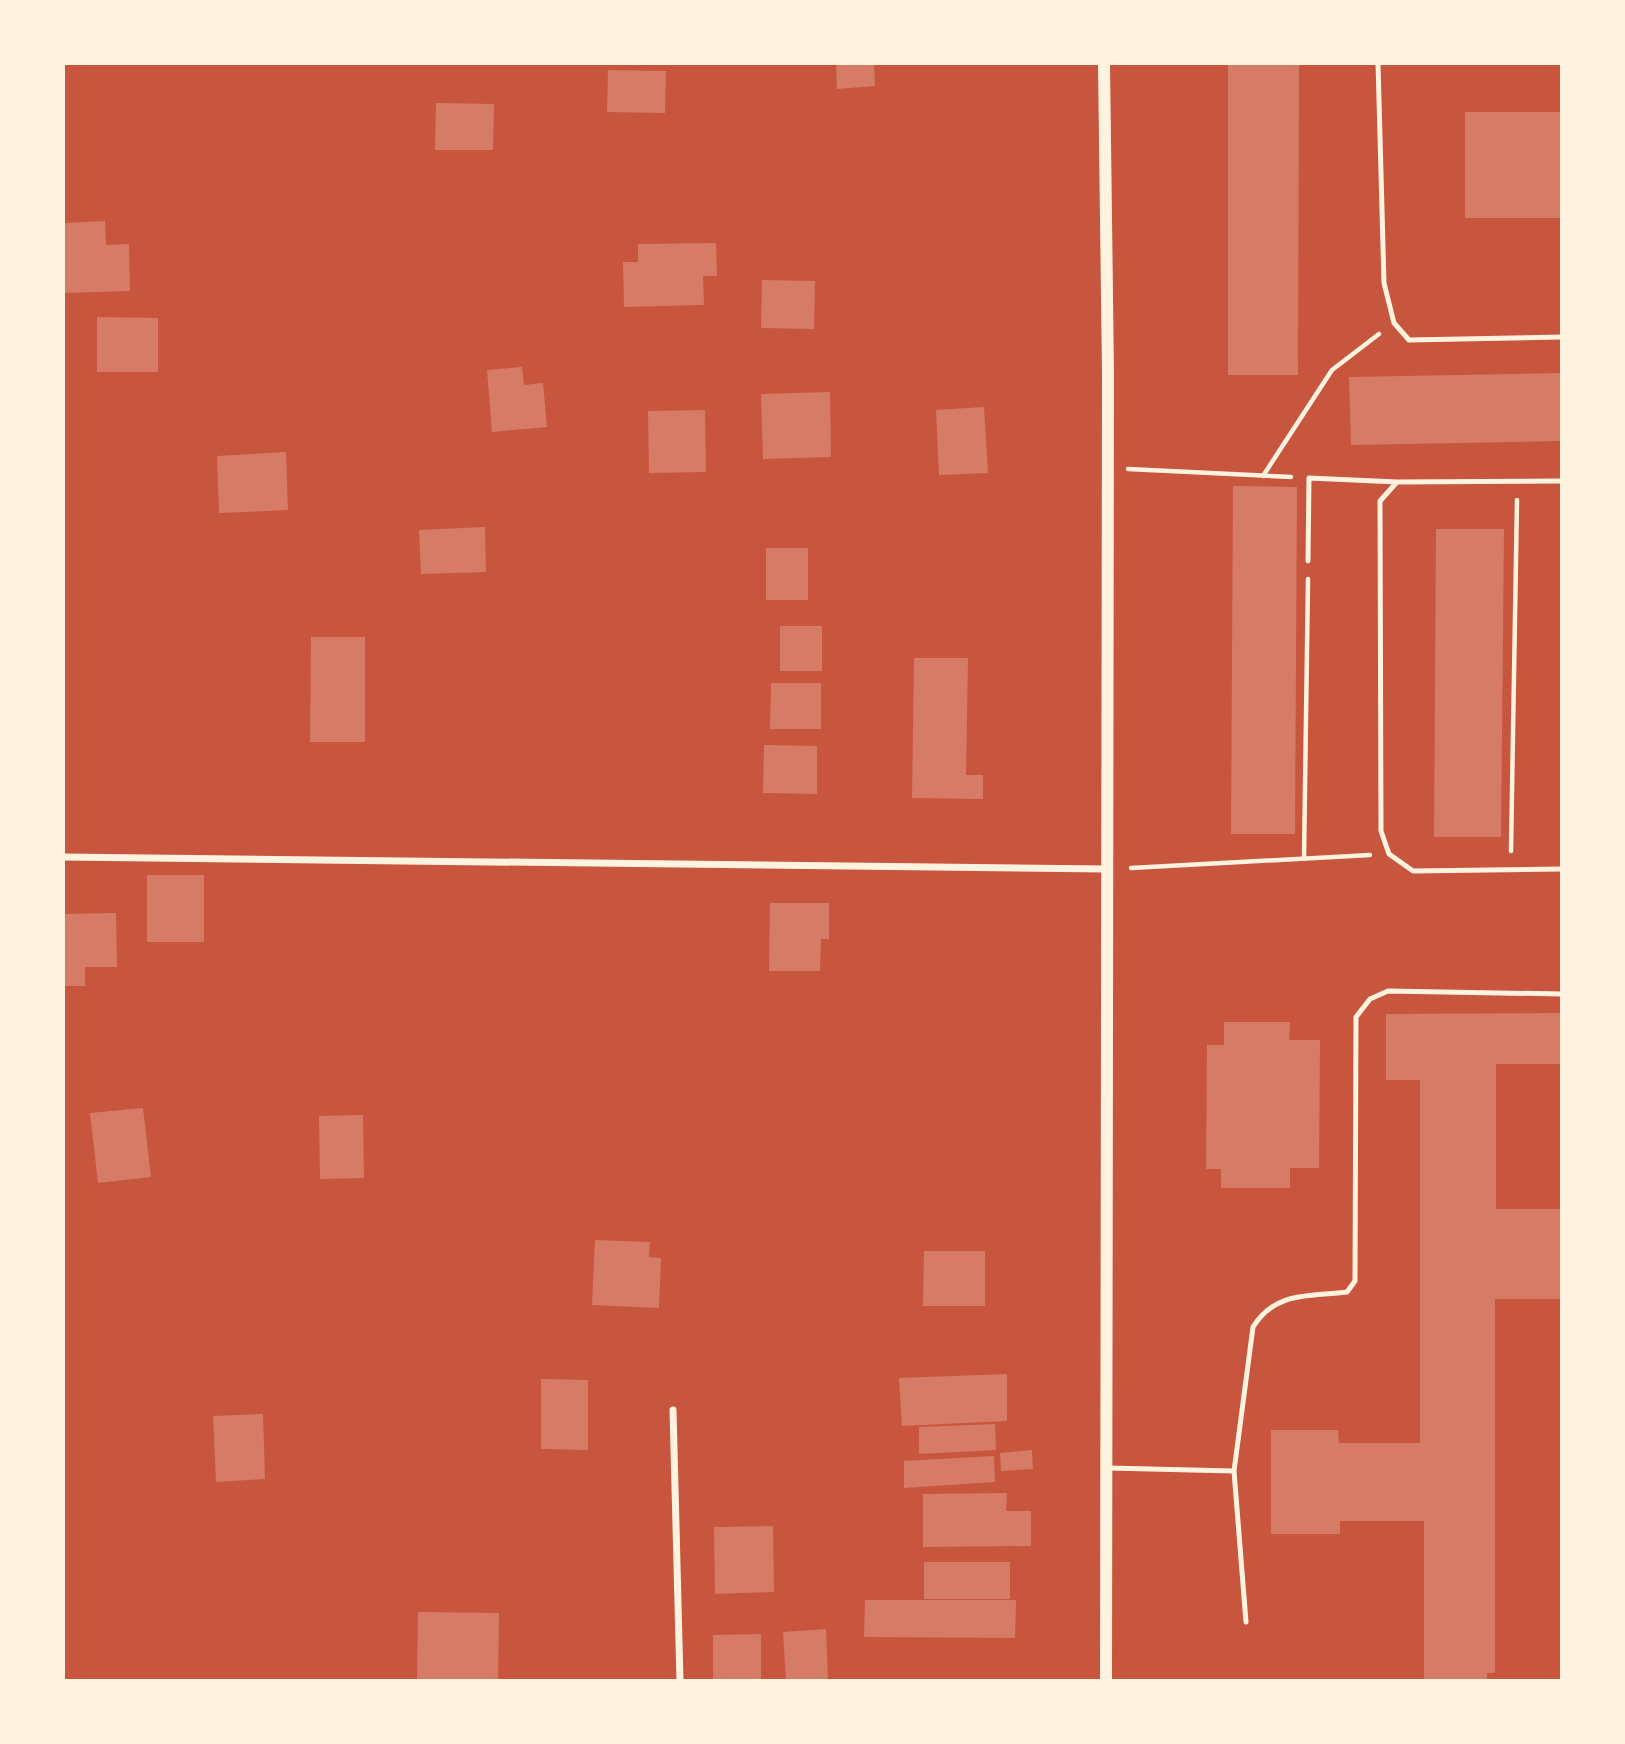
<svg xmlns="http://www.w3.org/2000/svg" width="1625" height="1744" font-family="'PT Sans Narrow',sans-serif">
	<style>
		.building { fill: #d67c66 }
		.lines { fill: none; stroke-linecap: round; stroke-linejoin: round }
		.path { stroke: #fff3e0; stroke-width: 4.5 }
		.service { stroke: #fff3e0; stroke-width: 5 }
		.minor { stroke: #fff3e0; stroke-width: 7 }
		.tertiary { stroke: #fff3e0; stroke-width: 12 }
	</style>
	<rect width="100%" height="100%" fill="#c8553d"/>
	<path class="building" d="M836,63H874L875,86L837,89Z
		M1228,63H1299L1298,375H1228Z
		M608,70L666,71L665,113L607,112Z
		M436,103L494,104L493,150H435Z
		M1465,112H1562V218H1465Z
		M105,221L106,245L129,244L130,291L64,293L63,223Z
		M716,243L717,276H703L704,305L624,307L623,262H638V244Z
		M762,280L815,281L814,329L761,328Z
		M97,317L158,318V372H97Z
		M522,367L524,385L543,383L547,427L492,432L487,370Z
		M1562,373V441L1351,445L1349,377Z
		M830,392L831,457L763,459L761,394Z
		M984,407L988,473L939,475L936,410Z
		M705,410L706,472L649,473L648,411Z
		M286,452L288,510L219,513L217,456Z
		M1233,486L1297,487L1295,834H1231Z
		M485,527L486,572L421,574L419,530Z
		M1436,529H1504L1501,837H1434Z
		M766,548H808V600H766Z
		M780,626H822V671H780Z
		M311,637H365V742H310Z
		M914,658H968L966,775H983V799L912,798Z
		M771,683H821V729H770Z
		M764,745L817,746V794L763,793Z
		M147,875H204V942H147Z
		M770,903H829V939H821L820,971H769Z
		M116,913L117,967H85V986H63V914Z
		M1562,1013V1064H1496V1209H1562V1299H1495V1673H1487V1681H1424V1521H1340V1534H1271V1430H1338L1339,1443H1420V1080H1386V1014Z
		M1224,1022H1290L1289,1040H1320L1319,1168H1290V1188H1221V1169H1206L1207,1045H1224Z
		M143,1108L151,1177L98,1183L90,1113Z
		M363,1115L364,1178L320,1179L319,1116Z
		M595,1240L650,1242L649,1257L661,1258L659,1308L592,1305Z
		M924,1251H985V1306H923Z
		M1007,1374V1421L902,1426L899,1378Z
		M541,1379L588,1380V1450L541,1449Z
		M263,1414L265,1479L216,1482L213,1416Z
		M995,1424L996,1450L919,1454V1427Z
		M1032,1450L1033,1469L1001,1471L1000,1453Z
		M994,1456L995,1482L904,1488V1461Z
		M1007,1493L1006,1511H1031V1546L923,1547V1494Z
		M773,1526L774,1592L715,1594L714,1527Z
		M924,1562H1010V1599H924Z
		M865,1600H1016L1015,1638L864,1637Z
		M418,1612L499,1613L498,1681L417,1679Z
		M826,1629L828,1681H786L783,1632Z
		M761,1634V1681H713V1635Z"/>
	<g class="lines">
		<path class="path" d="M1128,469L1291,477
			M1263,476L1332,370L1379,334
			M1511,851L1517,500
			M1304,859L1308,579
			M1131,868L1370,855"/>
		<path class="service" d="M1378,63L1384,283L1394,323L1409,340L1562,337
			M1562,481L1397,482L1380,501L1381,831L1389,854L1413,871L1562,869
			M1308,561L1309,478L1397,482
			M1108,1468L1234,1471
			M1246,1622L1234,1471L1253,1327C1275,1291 1309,1297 1347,1292L1355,1281L1356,1017L1370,999L1388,991L1562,994"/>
		<path class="minor" d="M63,857L1106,869
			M673,1410L680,1681"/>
		<path class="tertiary" d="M1104,63L1108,374L1106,1681"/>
	</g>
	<rect width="1625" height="1744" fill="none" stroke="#fff3e0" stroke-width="130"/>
</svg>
